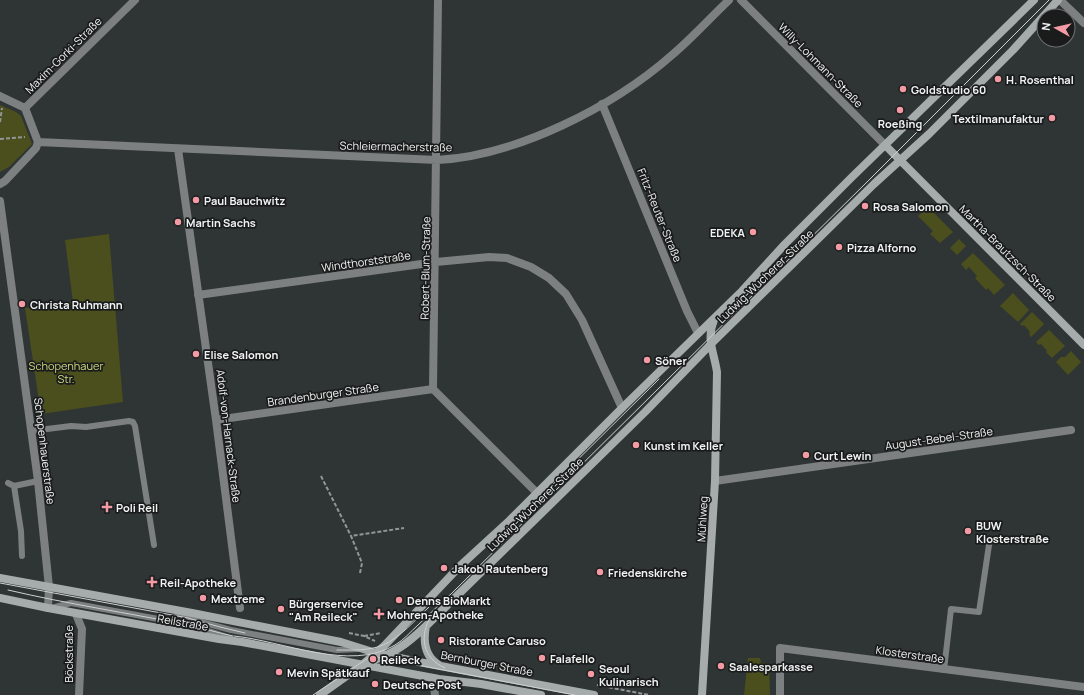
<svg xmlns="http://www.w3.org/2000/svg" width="1084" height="695" font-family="Manrope,sans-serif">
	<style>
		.green { fill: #4b4f1d }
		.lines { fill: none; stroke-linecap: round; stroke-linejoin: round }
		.path { stroke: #929796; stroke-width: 2; stroke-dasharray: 4 2; stroke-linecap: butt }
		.lane { stroke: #7d8081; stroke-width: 6 }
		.street { stroke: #7d8081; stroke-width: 8 }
		.secondary { stroke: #a6abac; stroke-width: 8 }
		.tram { stroke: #cdd1d0; stroke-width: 1 }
		.poi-dot { fill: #f49aa4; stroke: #1a1c1c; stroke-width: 1.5 }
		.labels { text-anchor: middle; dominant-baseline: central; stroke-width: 3.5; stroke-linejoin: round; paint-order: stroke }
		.street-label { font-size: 11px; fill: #f0f3f3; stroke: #1a1c1c }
		.poi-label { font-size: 11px; font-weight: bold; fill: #f0f3f3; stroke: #1a1c1c; text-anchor: start }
		.park-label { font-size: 11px; fill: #cfd87f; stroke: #1a1c1c }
	</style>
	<rect width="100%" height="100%" fill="#2f3534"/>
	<path class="green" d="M0,105L16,112L21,116L32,144L9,167L0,172Z
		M928,207L953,232L940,243L930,234L933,231L918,216Z
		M109,234L123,402L41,414L25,308L73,302L65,240Z
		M959,239L966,246L957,255L950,248Z
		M973,253L1005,285L994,295L988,288L986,290L975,278L977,276L969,267L966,270L961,264Z
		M1013,293L1029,310L1018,322L1000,306Z
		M1032,312L1044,324L1031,337L1029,334L1030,332L1024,325L1022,326L1020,324Z
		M1049,330L1065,346L1052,358L1046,352L1047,351L1041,344L1039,345L1036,342Z
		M1071,351L1081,362L1068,375L1056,362L1061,357H1065Z
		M748,658H760L761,663H769L770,695H744Z"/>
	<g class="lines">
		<path class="path" d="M0,122L2,108
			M0,139L25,137
			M321,476L351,536
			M360,573L362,563L351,536L404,528
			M349,633L364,636L375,641
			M364,636L381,633
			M493,665L534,672
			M597,685L649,695"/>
		<path class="lane" d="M31,431L71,426L86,427L129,421L133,422L135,426L154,545
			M8,483L14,486L38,481
			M14,486L21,531L22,556
			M51,608L71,603L191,625L230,638
			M177,613L205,623L231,630L337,650L359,649
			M944,670L951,609L979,612L989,545"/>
		<path class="street" d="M438,0L433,389L537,493
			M741,0L885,145
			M1060,0L1084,23
			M0,96L25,108L38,142L36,148L5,181L0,184
			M602,104L687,311L698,333
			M25,108L135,0
			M38,142L437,160C516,156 613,107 672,55C692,38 710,18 729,0
			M178,149L216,420L240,608
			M0,201L38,481L49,587L48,608
			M198,295L436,262L489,257L507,258L531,267L549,278L566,294L582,320L622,408
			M216,420L433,389
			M715,481L1071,430
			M76,614L82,629L79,695
			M433,678L435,695
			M780,695V648L1084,687"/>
		<path class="secondary" d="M885,145L1084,345
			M0,578L192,613L341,642L376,653L419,662L594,695
			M0,598L48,608L219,639L242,642L439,679L481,684L541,695
			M426,626C423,641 424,656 439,665
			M369,662C395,653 407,644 426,626L645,412L711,344L874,184L929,134L1013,50L1058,0
			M320,695L362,665L384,646L460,566L508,522L622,408L742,291L785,244L852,177L1034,0
			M702,695L715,481L717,372C714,352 706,339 714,320"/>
		<path class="tram" d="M521,516L659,379
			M0,583L188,618L220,627L245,633
			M8,590C68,604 128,613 188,625C203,628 218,633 233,636
			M431,616C419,636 422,658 445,668
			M234,636C283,641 350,672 395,645C404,640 410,632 418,625C429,615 439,604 451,594L870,179L1049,0
			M337,650C352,650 369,651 383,645C401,637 415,620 429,607
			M370,656L575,695
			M313,695L371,656"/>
	</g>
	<g class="poi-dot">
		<circle cx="998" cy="79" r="4"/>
		<circle cx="903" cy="89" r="4"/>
		<circle cx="900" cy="110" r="4"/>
		<circle cx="1052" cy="118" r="4"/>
		<circle cx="196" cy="200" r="4"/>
		<circle cx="865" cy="206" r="4"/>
		<circle cx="178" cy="222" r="4"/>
		<circle cx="753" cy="232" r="4"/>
		<circle cx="839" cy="247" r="4"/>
		<circle cx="22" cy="304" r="4"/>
		<circle cx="196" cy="354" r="4"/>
		<circle cx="647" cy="360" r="4"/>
		<circle cx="636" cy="445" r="4"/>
		<circle cx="806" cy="455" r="4"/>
		<path d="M105 501h4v4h4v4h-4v4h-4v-4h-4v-4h4z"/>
		<circle cx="968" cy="531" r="4"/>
		<circle cx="444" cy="568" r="4"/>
		<circle cx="600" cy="572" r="4"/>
		<path d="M150 576h4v4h4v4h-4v4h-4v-4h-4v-4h4z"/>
		<circle cx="203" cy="598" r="4"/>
		<circle cx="399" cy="600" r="4"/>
		<circle cx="281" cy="609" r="4"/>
		<path d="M377 608h4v4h4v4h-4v4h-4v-4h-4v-4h4z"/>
		<circle cx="441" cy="640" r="4"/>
		<circle cx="542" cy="658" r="4"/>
		<circle cx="373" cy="659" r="4"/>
		<circle cx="721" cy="666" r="4"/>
		<circle cx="279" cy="672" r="4"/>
		<circle cx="591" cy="674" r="4"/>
		<circle cx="375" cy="684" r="4"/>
	</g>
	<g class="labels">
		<g class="street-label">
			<text transform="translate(63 55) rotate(-45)">Maxim-Gorki-Straße</text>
			<text transform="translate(821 65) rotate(45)">Willy-Lohmann-Straße</text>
			<text transform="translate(396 146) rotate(1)">Schleiermacherstraße</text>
			<text transform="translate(660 215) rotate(68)">Fritz-Reuter-Straße</text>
			<text transform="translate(1008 253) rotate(45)">Martha-Brautzsch-Straße</text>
			<text transform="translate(366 261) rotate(-8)">Windthorststraße</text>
			<text transform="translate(425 268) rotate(-89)">Robert-Blum-Straße</text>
			<text transform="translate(765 276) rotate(-44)">Ludwig-Wucherer-Straße</text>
			<text transform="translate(323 394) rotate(-8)">Brandenburger Straße</text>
			<text transform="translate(229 436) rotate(83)">Adolf-von-Harnack-Straße</text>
			<text transform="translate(939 438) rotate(-8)">August-Bebel-Straße</text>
			<text transform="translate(45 451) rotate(83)">Schopenhauerstraße</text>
			<text transform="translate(535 504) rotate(-44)">Ludwig-Wucherer-Straße</text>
			<text transform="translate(702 519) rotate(-87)">Mühlweg</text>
			<text transform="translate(183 622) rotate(10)">Reilstraße</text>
			<text transform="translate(68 654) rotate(-90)">Böckstraße</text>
			<text transform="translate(910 654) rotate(8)">Klosterstraße</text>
			<text transform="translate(487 663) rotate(11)">Bernburger Straße</text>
		</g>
		<g class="poi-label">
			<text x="1006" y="79">H. Rosenthal</text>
			<text x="911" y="89">Goldstudio 60</text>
			<text x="1044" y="118" text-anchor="end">Textilmanufaktur</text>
			<text x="900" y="123" text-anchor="middle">Roeßing</text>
			<text x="204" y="200">Paul Bauchwitz</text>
			<text x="873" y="206">Rosa Salomon</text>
			<text x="186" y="222">Martin Sachs</text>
			<text x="745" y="232" text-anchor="end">EDEKA</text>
			<text x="847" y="247">Pizza Alforno</text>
			<text x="30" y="304">Christa Ruhmann</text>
			<text x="204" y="354">Elise Salomon</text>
			<text x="655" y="360">Söner</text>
			<text x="644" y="445">Kunst im Keller</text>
			<text x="814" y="455">Curt Lewin</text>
			<text x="116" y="507">Poli Reil</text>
			<text x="976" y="525">BUW<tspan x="976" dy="13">Klosterstraße</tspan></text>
			<text x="452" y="568">Jakob Rautenberg</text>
			<text x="608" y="572">Friedenskirche</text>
			<text x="160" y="582">Reil-Apotheke</text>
			<text x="211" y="598">Mextreme</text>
			<text x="407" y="600">Denns BioMarkt</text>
			<text x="289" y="603">Bürgerservice<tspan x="289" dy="13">"Am Reileck"</tspan></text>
			<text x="387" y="614">Mohren-Apotheke</text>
			<text x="449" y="640">Ristorante Caruso</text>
			<text x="550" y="658">Falafello</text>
			<text x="381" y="659">Reileck</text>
			<text x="729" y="666">Saalesparkasse</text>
			<text x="599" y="668">Seoul<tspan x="599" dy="13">Kulinarisch</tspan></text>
			<text x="287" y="672">Mevin Spätkauf</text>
			<text x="383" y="684">Deutsche Post</text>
		</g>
		<g class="park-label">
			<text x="66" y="365">Schopenhauer<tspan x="66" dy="13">Str.</tspan></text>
		</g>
	</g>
	<g transform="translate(1056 28) rotate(278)"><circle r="19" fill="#1a1c1c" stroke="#707272"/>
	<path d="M0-3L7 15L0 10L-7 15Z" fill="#f49aa4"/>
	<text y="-6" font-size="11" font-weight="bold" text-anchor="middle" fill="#f0f3f3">N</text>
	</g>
</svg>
